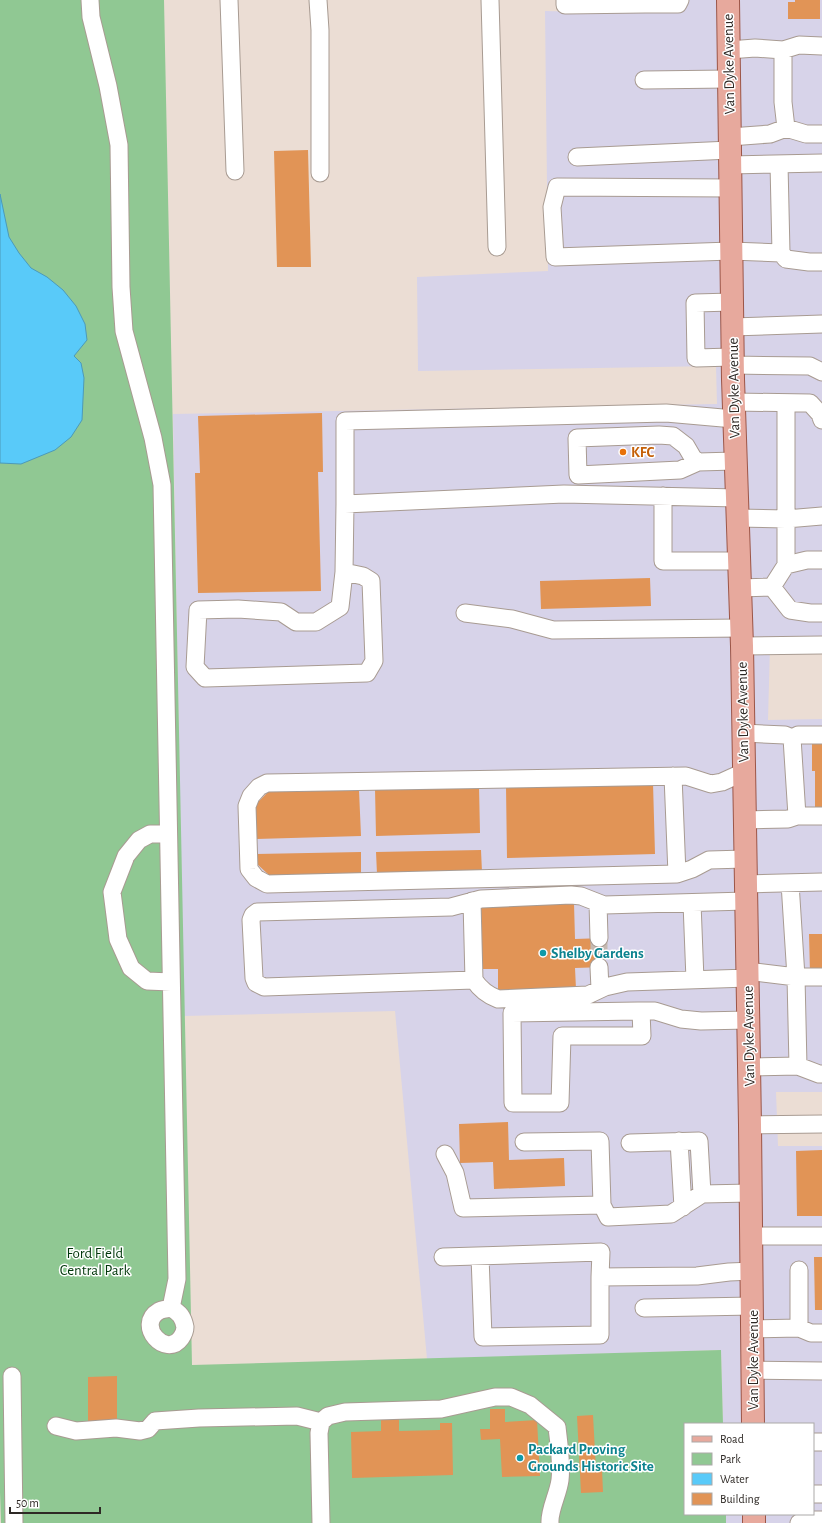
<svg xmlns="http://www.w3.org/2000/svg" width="822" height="1523" font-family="'Alegreya Sans',sans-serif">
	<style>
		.commercial { fill: #d7d3e9 }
		.green { fill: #90c893 }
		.water { fill: #59caf9; stroke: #4c9ab9 }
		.building { fill: #e19456 }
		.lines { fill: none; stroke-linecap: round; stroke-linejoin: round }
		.minor-tunnel { stroke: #c5b9b1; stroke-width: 17; stroke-dasharray: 17 8; stroke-linecap: butt }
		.minor-casing { stroke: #a89b92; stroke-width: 19 }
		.major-casing { stroke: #9c5648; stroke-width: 24 }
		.minor { stroke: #fff; stroke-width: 17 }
		.major { stroke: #e7a99d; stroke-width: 22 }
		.food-dot { fill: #e8710a; stroke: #fff; stroke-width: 1.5 }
		.culture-dot { fill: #0f9aa8; stroke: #fff; stroke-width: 1.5 }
		.labels { text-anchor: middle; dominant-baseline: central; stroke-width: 3; stroke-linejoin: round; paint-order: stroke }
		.street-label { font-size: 15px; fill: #2e2925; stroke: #fff }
		.food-label { font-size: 15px; font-weight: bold; fill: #c56008; stroke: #fff; text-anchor: start }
		.culture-label { font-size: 15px; font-weight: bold; fill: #0d838f; stroke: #fff; text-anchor: start }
		.park-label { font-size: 15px; fill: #00370a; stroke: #fff }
	</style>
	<rect width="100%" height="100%" fill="#ebddd4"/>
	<path class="commercial" d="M625,0H822V645L770,646L768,720L822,719V1092H776L778,1146H822V1523H726V1514H813V1424H723L721,1350L427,1359L395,1011L184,1016L173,414L717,404L716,366L418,371L417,277L548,271L545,11L625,13Z"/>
	<path class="green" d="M0,0H164L192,1365L721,1350L723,1424H685V1514H726V1523H1L0,1492Z"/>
	<path class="water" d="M0,194L9,237L19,253L31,268L47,277L63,290L76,306L85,324L87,340L74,356L81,363L84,378L82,420L71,437L55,450L21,464L0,463Z"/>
	<path class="building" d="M795,0H820V19H788V2H795Z
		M308,150L311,267H277L274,151Z
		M322,413L323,472H318L321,591L198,593L195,473H200L198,416Z
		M650,578L651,606L541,609L540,581Z
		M812,743H822V811H815V771H812Z
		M653,783L655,854L507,858L506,787Z
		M479,786L480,833L376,836L375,789Z
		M359,790L361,836L256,839L255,805L268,792Z
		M481,850L482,872L377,874L376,852Z
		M361,852V874L270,876L256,863V854Z
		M574,903L575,939L604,938L605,967L575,968L576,989L498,990V969H482L481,905Z
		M809,934H822V973H810Z
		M508,1122L509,1160L564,1158L565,1186L494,1189L493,1162L460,1163L459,1124Z
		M822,1150V1216H797L796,1151Z
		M814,1257H822V1310H815Z
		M117,1376V1421L88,1422V1377Z
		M490,1409H505V1422L537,1420L540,1476L502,1477L500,1439L481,1440L480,1429H490Z
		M593,1415L596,1470L602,1469L603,1492L581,1493L577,1416Z
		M399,1418V1431L440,1430V1423H452L453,1475L352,1478L351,1432L381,1431V1419Z"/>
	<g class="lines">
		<path class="minor-tunnel" d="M599,938V967"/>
		<defs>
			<path id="minor" d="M90,0L91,17L108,86L119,145L121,287L124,331L153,438L162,485L177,1279L171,1308
				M229,0L235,171
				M318,0L320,30V173
				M490,0L497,247
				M565,0V5L645,4
				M645,0V4H678L680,0
				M729,50L755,48L783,50L799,45L822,46
				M783,50V102L786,128
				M644,80L729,79
				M730,137L770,134L786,128L806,134H822
				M577,157L730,150
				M730,165L822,163
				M730,188L557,187L552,207L555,257L731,251L781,253L779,164
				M781,253L786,259L809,262H822
				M732,302L695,303L696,358L732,357
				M732,327L822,324
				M733,365L810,366L822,372
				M734,402L810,403L820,414L822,420
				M786,403V565
				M734,419L666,413L345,421V504L564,494L737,498
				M698,462L693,458L686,446L673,436L659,435L577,438L578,475L680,470L698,462L735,461
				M663,496V561H739
				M737,518L786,519L822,516
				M344,572L340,607L316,622H296L281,612L238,609L198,610L195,667L205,678L367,673L374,661L371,581L363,576L344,572L345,504
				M772,587L786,565L807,560H822
				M740,588L772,587L790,610L810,613H822
				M465,613L512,619L553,630L741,628
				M742,646L822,645
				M743,733L785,735L792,738L797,816L788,819L745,820
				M792,738L798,735H822
				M744,772L722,782L711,784L686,776L267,783L259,787L251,796L247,806L249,869L256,878L267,884L677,874L692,869L709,860L745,859
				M673,776L677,874
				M797,816H822
				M168,834H150L139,840L126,856L112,892L118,939L131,968L147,981L171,982
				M790,883L796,977H822
				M746,884L822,882
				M472,901L474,980
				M746,901L604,905L581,896L571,895L481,899L451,907L257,912L253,915L251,920L254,978L256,983L264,987L474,980C480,989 487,995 498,999L588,995L605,987L627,982L748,978
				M598,903L599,938
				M692,903L695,980
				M599,967L600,989
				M747,971L796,977L798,1066L749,1067
				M641,1011L642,1036H562L560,1103H513L512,1013L638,1011H655L681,1019L701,1021L748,1020
				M798,1066L819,1074H822
				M750,1125L822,1124
				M679,1141L683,1207
				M524,1142L600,1141L602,1205
				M630,1143L699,1141L702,1194
				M445,1154L455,1173L463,1208L602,1205L608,1217L671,1214L702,1194L751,1193
				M752,1236H822
				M480,1256L483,1337L600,1335V1277
				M443,1257L601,1252L600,1277L697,1276L729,1272L753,1271
				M799,1270V1328
				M171,1308C180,1313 183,1317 185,1327C185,1331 183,1335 181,1338C166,1359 135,1325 159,1311C162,1309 168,1309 171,1308Z
				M644,1308L753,1306
				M753,1329L799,1328L811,1333H822
				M753,1370L822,1371
				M12,1376L14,1523
				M56,1426L76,1431L116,1428L140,1431L148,1429L155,1421L199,1418L297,1416L321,1422
				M813,1442H822
				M813,1494H822
				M321,1523L319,1433L321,1422L328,1416L345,1412L441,1409L495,1397H511L530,1405L557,1427C559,1445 562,1463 560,1480C558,1495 549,1510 550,1523
				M799,1523L804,1520H822"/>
			<path id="major" d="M728,0L733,379L742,646L750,1125L753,1424
				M754,1514V1523"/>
		</defs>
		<use href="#minor" class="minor-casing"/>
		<use href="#major" class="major-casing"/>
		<use href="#minor" class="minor"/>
		<use href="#major" class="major"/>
	</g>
	<circle class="food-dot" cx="623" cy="452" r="4"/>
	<g class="culture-dot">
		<circle cx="543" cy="953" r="4"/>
		<circle cx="520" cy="1458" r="4"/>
	</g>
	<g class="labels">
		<g class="street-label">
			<text transform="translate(729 64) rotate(-91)">Van Dyke Avenue</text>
			<text transform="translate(734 388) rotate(-91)">Van Dyke Avenue</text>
			<text transform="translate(743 712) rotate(-91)">Van Dyke Avenue</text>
			<text transform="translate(749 1036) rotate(-91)">Van Dyke Avenue</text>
			<text transform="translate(753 1360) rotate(-90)">Van Dyke Avenue</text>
		</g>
		<g class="food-label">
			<text x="631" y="452">KFC</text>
		</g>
		<g class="culture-label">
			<text x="551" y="953">Shelby Gardens</text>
			<text x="528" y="1449">Packard Proving<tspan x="528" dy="17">Grounds Historic Site</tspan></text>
		</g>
		<g class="park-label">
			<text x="95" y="1253">Ford Field<tspan x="95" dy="17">Central Park</tspan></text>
		</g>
	</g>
	<rect x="684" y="1423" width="130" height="92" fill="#ffffff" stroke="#aba9a8"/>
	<rect x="692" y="1436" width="20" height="6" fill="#e7a99d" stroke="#aba9a8"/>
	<text x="720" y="1443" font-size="12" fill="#2e2925">Road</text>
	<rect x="692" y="1453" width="20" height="12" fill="#90c893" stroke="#aba9a8"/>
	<text x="720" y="1463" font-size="12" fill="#2e2925">Park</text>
	<rect x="692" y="1473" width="20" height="12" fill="#59caf9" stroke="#aba9a8"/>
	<text x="720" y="1483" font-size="12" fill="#2e2925">Water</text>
	<rect x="692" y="1493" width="20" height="12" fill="#e19456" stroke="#aba9a8"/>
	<text x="720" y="1503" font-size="12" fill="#2e2925">Building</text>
	<path d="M10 1507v6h90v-6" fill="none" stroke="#2e2925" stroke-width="2"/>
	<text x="16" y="1507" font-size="12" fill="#2e2925" stroke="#ffffff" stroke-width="3" paint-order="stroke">50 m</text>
</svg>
